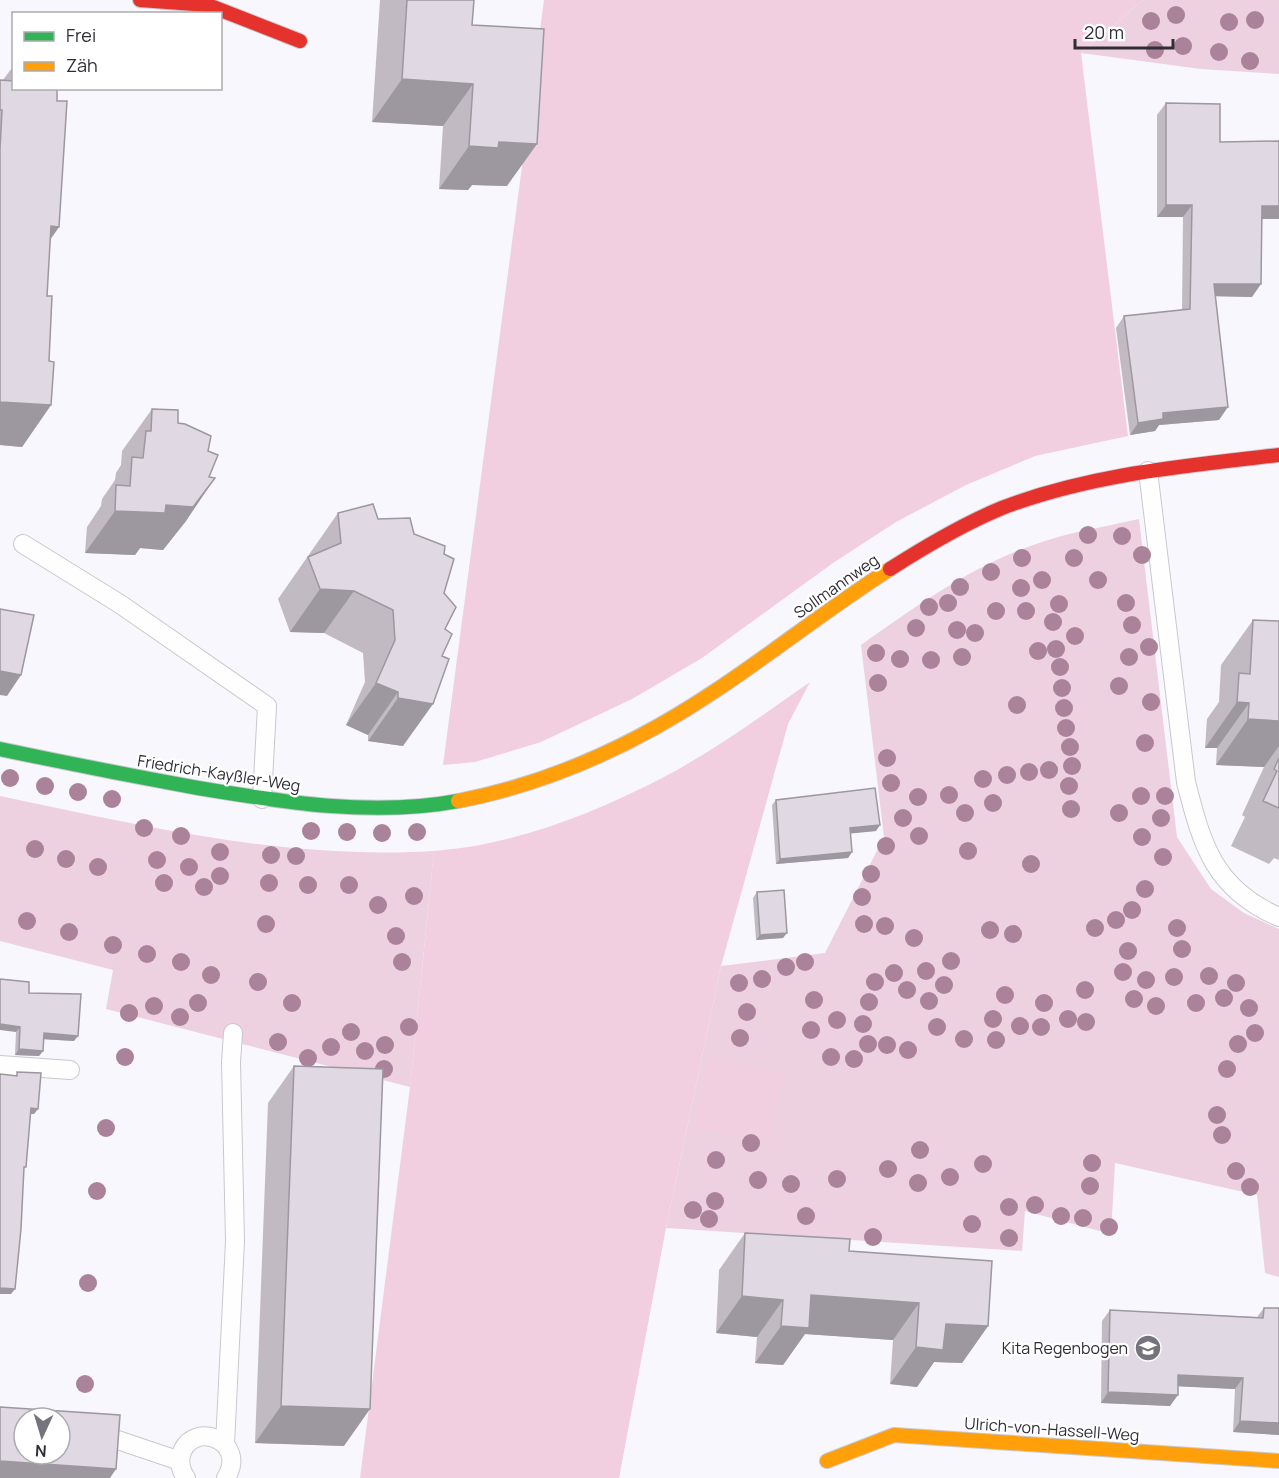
<svg xmlns="http://www.w3.org/2000/svg" width="1279" height="1478" font-family="Manrope,sans-serif">
	<style>
		.green { fill: #eed1e0 }
		.forest { fill: #f2cee1 }
		.lines { fill: none; stroke-linecap: round; stroke-linejoin: round }
		.lane-casing { stroke: #c9c8cf; stroke-width: 20 }
		.fast-casing { stroke: #c9c8cf; stroke-width: 16 }
		.slow-casing { stroke: #c9c8cf; stroke-width: 16 }
		.jam-casing { stroke: #c9c8cf; stroke-width: 16 }
		.lane { stroke: #fefeff; stroke-width: 18 }
		.fast { stroke: #30b455; stroke-width: 14 }
		.slow { stroke: #ff9f0a; stroke-width: 14 }
		.jam { stroke: #e5322d; stroke-width: 14 }
		.tree { fill: #aa829a }
		.wall { fill: #c1bac3 }
		.shaded-wall { fill: #9d979f }
		.building { fill: #e0d8e3; stroke: #9d979f; stroke-width: 1.5; fill-rule: evenodd }
		.labels { text-anchor: middle; dominant-baseline: central; stroke-width: 4.5; stroke-linejoin: round; paint-order: stroke }
		.street-label { font-size: 16px; fill: #2f2d36; stroke: #fff }
		.poi-label { font-size: 16px; fill: #2f2d36; stroke: #fff; text-anchor: end }
	</style>
	<rect width="100%" height="100%" fill="#f8f7fd"/>
	<path class="green" d="M1143,0H1279V74L1201,69L1081,53Z
		M1139,519L1177,837L1211,889L1244,913L1279,929V1277L1265,1273L1257,1195L1115,1163L1111,1234L1025,1211L1022,1251L666,1228L721,966L825,953L884,837L861,645C918,605 977,562 1045,541C1076,531 1108,526 1139,519Z
		M0,796C144,826 285,860 434,851L410,1087L106,1009L113,970L0,941Z"/>
	<path class="forest" d="M544,0H1143L1081,53L1128,436L1035,456L966,485L896,522L833,563L702,658L632,699L541,742L475,762L443,765Z
		M810,682L788,724L721,966L666,1228L619,1478H360L410,1087L434,851C449,849 465,848 480,845C544,833 606,807 664,777C715,750 763,715 810,682Z
		M709,1057L784,1074L768,1144L694,1127Z"/>
	<g class="lines">
		<defs>
			<path id="lane" d="M1148,471L1186,782C1202,845 1214,889 1279,917
				M23,544L120,604L267,706L262,799
				M0,1065L70,1070
				M60,1427L85,1429L180,1461
				M225,1444L235,1241L231,1062L233,1033
				M186,1478C181,1471 179,1464 181,1455C191,1419 249,1440 226,1478"/>
			<path id="fast" d="M0,749C66,763 132,776 198,788C282,802 373,817 458,801"/>
			<path id="slow" d="M458,801C552,783 636,744 715,691C774,652 830,607 890,569
				M827,1461L894,1435L1279,1461"/>
			<path id="jam" d="M140,0L208,5L300,41
				M890,569C926,546 963,524 1002,508C1090,474 1186,466 1279,455"/>
		</defs>
		<use href="#lane" class="lane-casing"/>
		<use href="#fast" class="fast-casing"/>
		<use href="#slow" class="slow-casing"/>
		<use href="#jam" class="jam-casing"/>
		<use href="#lane" class="lane"/>
		<use href="#fast" class="fast"/>
		<use href="#slow" class="slow"/>
		<use href="#jam" class="jam"/>
	</g>
	<g class="tree">
		<circle cx="1176" cy="15" r="9"/>
		<circle cx="1255" cy="20" r="9"/>
		<circle cx="1151" cy="21" r="9"/>
		<circle cx="1229" cy="22" r="9"/>
		<circle cx="1183" cy="46" r="9"/>
		<circle cx="1155" cy="50" r="9"/>
		<circle cx="1219" cy="52" r="9"/>
		<circle cx="1250" cy="61" r="9"/>
		<circle cx="1088" cy="535" r="9"/>
		<circle cx="1122" cy="536" r="9"/>
		<circle cx="1142" cy="555" r="9"/>
		<circle cx="1022" cy="558" r="9"/>
		<circle cx="1074" cy="558" r="9"/>
		<circle cx="991" cy="572" r="9"/>
		<circle cx="1042" cy="580" r="9"/>
		<circle cx="1098" cy="580" r="9"/>
		<circle cx="960" cy="587" r="9"/>
		<circle cx="1021" cy="588" r="9"/>
		<circle cx="948" cy="603" r="9"/>
		<circle cx="1126" cy="603" r="9"/>
		<circle cx="1059" cy="604" r="9"/>
		<circle cx="929" cy="607" r="9"/>
		<circle cx="996" cy="611" r="9"/>
		<circle cx="1026" cy="611" r="9"/>
		<circle cx="1053" cy="622" r="9"/>
		<circle cx="1132" cy="625" r="9"/>
		<circle cx="916" cy="628" r="9"/>
		<circle cx="957" cy="630" r="9"/>
		<circle cx="975" cy="633" r="9"/>
		<circle cx="1075" cy="636" r="9"/>
		<circle cx="1149" cy="647" r="9"/>
		<circle cx="1056" cy="649" r="9"/>
		<circle cx="1038" cy="651" r="9"/>
		<circle cx="876" cy="653" r="9"/>
		<circle cx="962" cy="657" r="9"/>
		<circle cx="1129" cy="657" r="9"/>
		<circle cx="900" cy="659" r="9"/>
		<circle cx="931" cy="660" r="9"/>
		<circle cx="1060" cy="667" r="9"/>
		<circle cx="878" cy="683" r="9"/>
		<circle cx="1119" cy="686" r="9"/>
		<circle cx="1062" cy="688" r="9"/>
		<circle cx="1151" cy="702" r="9"/>
		<circle cx="1017" cy="705" r="9"/>
		<circle cx="1064" cy="708" r="9"/>
		<circle cx="1066" cy="728" r="9"/>
		<circle cx="1145" cy="743" r="9"/>
		<circle cx="1070" cy="747" r="9"/>
		<circle cx="887" cy="758" r="9"/>
		<circle cx="1072" cy="766" r="9"/>
		<circle cx="1049" cy="770" r="9"/>
		<circle cx="1029" cy="772" r="9"/>
		<circle cx="1007" cy="775" r="9"/>
		<circle cx="10" cy="778" r="9"/>
		<circle cx="983" cy="779" r="9"/>
		<circle cx="891" cy="783" r="9"/>
		<circle cx="45" cy="786" r="9"/>
		<circle cx="1069" cy="786" r="9"/>
		<circle cx="78" cy="792" r="9"/>
		<circle cx="949" cy="795" r="9"/>
		<circle cx="1141" cy="796" r="9"/>
		<circle cx="1165" cy="796" r="9"/>
		<circle cx="918" cy="797" r="9"/>
		<circle cx="112" cy="799" r="9"/>
		<circle cx="993" cy="803" r="9"/>
		<circle cx="1071" cy="809" r="9"/>
		<circle cx="965" cy="813" r="9"/>
		<circle cx="1119" cy="813" r="9"/>
		<circle cx="903" cy="818" r="9"/>
		<circle cx="1161" cy="818" r="9"/>
		<circle cx="144" cy="828" r="9"/>
		<circle cx="311" cy="831" r="9"/>
		<circle cx="347" cy="832" r="9"/>
		<circle cx="417" cy="832" r="9"/>
		<circle cx="382" cy="833" r="9"/>
		<circle cx="181" cy="836" r="9"/>
		<circle cx="919" cy="836" r="9"/>
		<circle cx="1142" cy="837" r="9"/>
		<circle cx="886" cy="846" r="9"/>
		<circle cx="35" cy="849" r="9"/>
		<circle cx="968" cy="851" r="9"/>
		<circle cx="220" cy="852" r="9"/>
		<circle cx="271" cy="855" r="9"/>
		<circle cx="296" cy="856" r="9"/>
		<circle cx="1163" cy="857" r="9"/>
		<circle cx="66" cy="859" r="9"/>
		<circle cx="157" cy="860" r="9"/>
		<circle cx="1031" cy="864" r="9"/>
		<circle cx="98" cy="867" r="9"/>
		<circle cx="189" cy="867" r="9"/>
		<circle cx="871" cy="874" r="9"/>
		<circle cx="220" cy="876" r="9"/>
		<circle cx="164" cy="883" r="9"/>
		<circle cx="269" cy="883" r="9"/>
		<circle cx="308" cy="885" r="9"/>
		<circle cx="349" cy="885" r="9"/>
		<circle cx="204" cy="887" r="9"/>
		<circle cx="1145" cy="889" r="9"/>
		<circle cx="414" cy="896" r="9"/>
		<circle cx="862" cy="897" r="9"/>
		<circle cx="378" cy="905" r="9"/>
		<circle cx="1132" cy="910" r="9"/>
		<circle cx="1116" cy="920" r="9"/>
		<circle cx="27" cy="921" r="9"/>
		<circle cx="266" cy="924" r="9"/>
		<circle cx="864" cy="924" r="9"/>
		<circle cx="885" cy="926" r="9"/>
		<circle cx="1095" cy="928" r="9"/>
		<circle cx="1177" cy="928" r="9"/>
		<circle cx="990" cy="930" r="9"/>
		<circle cx="69" cy="932" r="9"/>
		<circle cx="1013" cy="934" r="9"/>
		<circle cx="396" cy="936" r="9"/>
		<circle cx="914" cy="938" r="9"/>
		<circle cx="113" cy="945" r="9"/>
		<circle cx="1182" cy="949" r="9"/>
		<circle cx="1128" cy="951" r="9"/>
		<circle cx="147" cy="954" r="9"/>
		<circle cx="951" cy="961" r="9"/>
		<circle cx="181" cy="962" r="9"/>
		<circle cx="402" cy="962" r="9"/>
		<circle cx="805" cy="962" r="9"/>
		<circle cx="786" cy="967" r="9"/>
		<circle cx="926" cy="971" r="9"/>
		<circle cx="1123" cy="972" r="9"/>
		<circle cx="894" cy="973" r="9"/>
		<circle cx="211" cy="975" r="9"/>
		<circle cx="1209" cy="976" r="9"/>
		<circle cx="1174" cy="977" r="9"/>
		<circle cx="762" cy="979" r="9"/>
		<circle cx="1146" cy="980" r="9"/>
		<circle cx="258" cy="982" r="9"/>
		<circle cx="875" cy="982" r="9"/>
		<circle cx="739" cy="983" r="9"/>
		<circle cx="1236" cy="983" r="9"/>
		<circle cx="944" cy="985" r="9"/>
		<circle cx="907" cy="990" r="9"/>
		<circle cx="1085" cy="990" r="9"/>
		<circle cx="1005" cy="995" r="9"/>
		<circle cx="1224" cy="998" r="9"/>
		<circle cx="1134" cy="999" r="9"/>
		<circle cx="814" cy="1000" r="9"/>
		<circle cx="929" cy="1001" r="9"/>
		<circle cx="869" cy="1002" r="9"/>
		<circle cx="198" cy="1003" r="9"/>
		<circle cx="292" cy="1003" r="9"/>
		<circle cx="1044" cy="1003" r="9"/>
		<circle cx="1196" cy="1003" r="9"/>
		<circle cx="154" cy="1006" r="9"/>
		<circle cx="1156" cy="1006" r="9"/>
		<circle cx="1249" cy="1008" r="9"/>
		<circle cx="747" cy="1012" r="9"/>
		<circle cx="129" cy="1013" r="9"/>
		<circle cx="180" cy="1017" r="9"/>
		<circle cx="993" cy="1019" r="9"/>
		<circle cx="1068" cy="1019" r="9"/>
		<circle cx="837" cy="1020" r="9"/>
		<circle cx="1086" cy="1022" r="9"/>
		<circle cx="863" cy="1024" r="9"/>
		<circle cx="1020" cy="1026" r="9"/>
		<circle cx="409" cy="1027" r="9"/>
		<circle cx="937" cy="1027" r="9"/>
		<circle cx="1041" cy="1027" r="9"/>
		<circle cx="811" cy="1030" r="9"/>
		<circle cx="351" cy="1032" r="9"/>
		<circle cx="1255" cy="1033" r="9"/>
		<circle cx="740" cy="1038" r="9"/>
		<circle cx="964" cy="1039" r="9"/>
		<circle cx="996" cy="1040" r="9"/>
		<circle cx="278" cy="1042" r="9"/>
		<circle cx="868" cy="1044" r="9"/>
		<circle cx="1238" cy="1044" r="9"/>
		<circle cx="385" cy="1045" r="9"/>
		<circle cx="887" cy="1045" r="9"/>
		<circle cx="331" cy="1047" r="9"/>
		<circle cx="908" cy="1050" r="9"/>
		<circle cx="365" cy="1051" r="9"/>
		<circle cx="125" cy="1057" r="9"/>
		<circle cx="831" cy="1057" r="9"/>
		<circle cx="308" cy="1058" r="9"/>
		<circle cx="854" cy="1059" r="9"/>
		<circle cx="384" cy="1069" r="9"/>
		<circle cx="1227" cy="1069" r="9"/>
		<circle cx="1217" cy="1115" r="9"/>
		<circle cx="106" cy="1128" r="9"/>
		<circle cx="1222" cy="1135" r="9"/>
		<circle cx="751" cy="1143" r="9"/>
		<circle cx="920" cy="1150" r="9"/>
		<circle cx="716" cy="1160" r="9"/>
		<circle cx="1092" cy="1163" r="9"/>
		<circle cx="983" cy="1164" r="9"/>
		<circle cx="888" cy="1169" r="9"/>
		<circle cx="1236" cy="1171" r="9"/>
		<circle cx="950" cy="1177" r="9"/>
		<circle cx="837" cy="1179" r="9"/>
		<circle cx="758" cy="1180" r="9"/>
		<circle cx="918" cy="1183" r="9"/>
		<circle cx="791" cy="1184" r="9"/>
		<circle cx="1090" cy="1186" r="9"/>
		<circle cx="1250" cy="1187" r="9"/>
		<circle cx="97" cy="1191" r="9"/>
		<circle cx="715" cy="1201" r="9"/>
		<circle cx="1035" cy="1205" r="9"/>
		<circle cx="1009" cy="1207" r="9"/>
		<circle cx="693" cy="1210" r="9"/>
		<circle cx="806" cy="1216" r="9"/>
		<circle cx="1061" cy="1216" r="9"/>
		<circle cx="1083" cy="1218" r="9"/>
		<circle cx="709" cy="1219" r="9"/>
		<circle cx="972" cy="1224" r="9"/>
		<circle cx="1109" cy="1227" r="9"/>
		<circle cx="873" cy="1237" r="9"/>
		<circle cx="1009" cy="1238" r="9"/>
		<circle cx="88" cy="1283" r="9"/>
		<circle cx="85" cy="1384" r="9"/>
	</g>
	<path class="wall" d="M380,0H474L472,25L507,186L472,185L468,190L439,189L443,126L372,122Z
		M14,65V88L57,101L59,227L50,240L47,296L51,405L22,447L0,445V80H3Z
		M1166,103L1220,142L1279,219H1262L1252,297L1215,296L1219,420L1159,425L1155,431L1130,435L1116,328L1124,316L1182,310L1183,217H1157V115Z
		M152,409L178,423L186,521L163,550L140,548L135,555L85,553L87,527L101,506L102,499L115,480L116,473L121,465L122,451Z
		M338,513L378,519L414,534L444,554L445,629L403,746L368,741V735L346,725L365,682L363,653L324,633L290,632L278,599Z
		M1253,620L1279,621V860L1274,858L1269,864L1231,846L1245,817L1242,815L1264,767L1216,765L1217,748H1205L1207,719L1219,702L1221,665Z
		M776,800L876,831L850,833L852,852L848,858L776,864L772,805Z
		M757,892L783,938L756,940L753,898Z
		M29,993L74,1041L44,1039L43,1051L39,1056L15,1055L16,1032Z
		M294,1066L344,1446L255,1443L268,1103Z
		M745,1233L849,1251L988,1326L962,1363L934,1362L917,1387L890,1384L893,1340L805,1334L783,1365L755,1363L757,1337L716,1333L719,1270Z
		M1264,1308H1279V1435L1233,1432L1235,1389L1178,1386L1170,1406L1101,1403L1102,1321L1110,1310L1257,1317Z"/>
	<path class="shaded-wall" d="M402,79L473,84L443,126L372,122Z
		M499,142L537,144L507,186L472,185L468,190L439,189L469,146Z
		M1166,205H1192L1183,217H1157Z
		M1262,206H1279V219H1253Z
		M51,226L59,227L30,268Z
		M1214,284H1261L1252,297L1205,296Z
		M0,402L51,405L22,447L0,445Z
		M1228,407L1219,420L1159,425L1155,431L1130,435L1138,423L1163,413Z
		M215,478L186,521L163,550L140,548L135,555L85,553L115,511L166,505Z
		M320,589L354,591L324,633L290,632Z
		M0,671L21,675L7,696L0,695Z
		M376,683L398,692L368,735L346,725Z
		M398,698L433,704L403,746L368,741Z
		M1237,702L1249,703L1217,748H1205Z
		M1248,719L1279,721V746L1264,767L1216,765Z
		M880,825L876,831L846,834L850,828Z
		M852,852L848,858L776,864L780,859Z
		M787,933L783,938L756,940L760,935Z
		M0,1024L20,1027L16,1032L0,1030Z
		M44,1033L78,1036L74,1041L40,1039Z
		M19,1049L43,1051L39,1056L15,1055Z
		M31,1108L38,1109L34,1114H27Z
		M0,1288L15,1289L11,1294H0Z
		M811,1295L919,1303L893,1340L805,1334L783,1365L755,1363L781,1326Z
		M742,1296L783,1300L757,1337L716,1333Z
		M946,1324L988,1326L962,1363L934,1362L917,1387L890,1384L916,1347Z
		M1178,1375L1243,1378L1235,1389L1171,1386Z
		M1108,1392L1178,1395L1170,1406L1101,1403Z
		M281,1406L370,1409L344,1446L255,1443Z
		M1240,1421L1279,1423V1435L1233,1432Z
		M0,1461L116,1469L110,1478H0Z"/>
	<path class="building" d="M407,0H474L472,25L544,29L537,144L499,142L498,148L469,146L473,84L402,79Z
		M0,80L14,81V88H57V101H67L59,227L51,226L47,296H52L49,361L54,362L51,405L0,402V149L2,110H0Z
		M1166,103L1220,104V142L1279,141V206H1262L1261,284H1214L1228,407L1163,413V419L1138,423L1124,316L1190,309L1192,205H1166Z
		M152,409L178,410V423L185,424L211,436L208,451L218,455L209,477L215,478L193,507L166,505L165,513L115,511L116,485L130,486L132,457L143,458L146,431H151Z
		M373,504L378,519L410,518L414,534L445,546L444,554L454,559L444,593L456,607L445,629L452,634L442,656L449,659L433,704L398,698V692L376,683L395,640L393,610L354,591L320,589L308,557L341,543L338,513Z
		M0,609L34,615L21,675L0,671Z
		M1253,620L1279,621V721L1248,719L1249,703L1237,702L1239,673L1250,674Z
		M1279,758V808L1263,801L1277,771L1274,769Z
		M875,788L880,825L850,828L852,852L780,859L776,800Z
		M784,890L787,933L760,935L757,892Z
		M0,979L29,982V993L81,994L78,1036L44,1033L43,1051L19,1049L20,1027L0,1024Z
		M294,1066L383,1069L370,1409L281,1406Z
		M17,1072L41,1073L38,1109L31,1108L26,1167H24L21,1229L15,1289L0,1288V1074L17,1076Z
		M745,1233L850,1239L849,1251L992,1261L988,1326L946,1324L943,1350L916,1347L919,1303L811,1295L809,1328L781,1326L783,1300L742,1296Z
		M1264,1308H1279V1423L1240,1421L1243,1378L1178,1375V1395L1108,1392L1110,1310L1263,1318Z
		M0,1407L120,1415L116,1469L0,1461ZM24,1418H60V1454H24Z"/>
	<defs>
		<symbol id="school-disc" viewBox="-11 -11 22 22"><circle r="9.5" fill="#75747c" stroke="#fff"/><path d="M0-5L7-2L0 1L-7-2ZM-4 1L0 2.5L4 1V4Q0 6-4 4Z" fill="#fff"/></symbol>
	</defs>
	<g fill-rule="evenodd">
		<use href="#school-disc" x="1133" y="1333" width="30" height="30"/>
	</g>
	<g class="labels">
		<g class="street-label">
			<text transform="translate(836 586) rotate(-35)">Sollmannweg</text>
			<text transform="translate(219 773) rotate(9)">Friedrich-Kayßler-Weg</text>
			<text transform="translate(1052 1429) rotate(4)">Ulrich-von-Hassell-Weg</text>
		</g>
		<g class="poi-label">
			<text x="1128" y="1348">Kita Regenbogen</text>
		</g>
	</g>
	<rect x="12" y="12" width="210" height="78" fill="#ffffff" stroke="#acabaf" stroke-width="1.5"/>
	<rect x="24" y="32" width="30" height="9" fill="#30b455" stroke="#acabaf" stroke-width="1.5"/>
	<text x="66" y="42" font-size="18" fill="#2f2d36">Frei</text>
	<rect x="24" y="62" width="30" height="9" fill="#ff9f0a" stroke="#acabaf" stroke-width="1.5"/>
	<text x="66" y="72" font-size="18" fill="#2f2d36">Zäh</text>
	<g transform="translate(42 1436) rotate(184)"><circle r="28" fill="#ffffff" stroke="#acabaf" stroke-width="1.5"/>
	<path d="M0-4.5L10 22L0 15L-10 22Z" fill="#75747c"/>
	<text y="-9" font-size="16" font-weight="bold" text-anchor="middle" fill="#2f2d36">N</text>
	</g>
	<path d="M1075 39v9h98v-9" fill="none" stroke="#2f2d36" stroke-width="3"/>
	<text x="1084" y="39" font-size="18" fill="#2f2d36" stroke="#ffffff" stroke-width="4.5" paint-order="stroke">20 m</text>
</svg>
